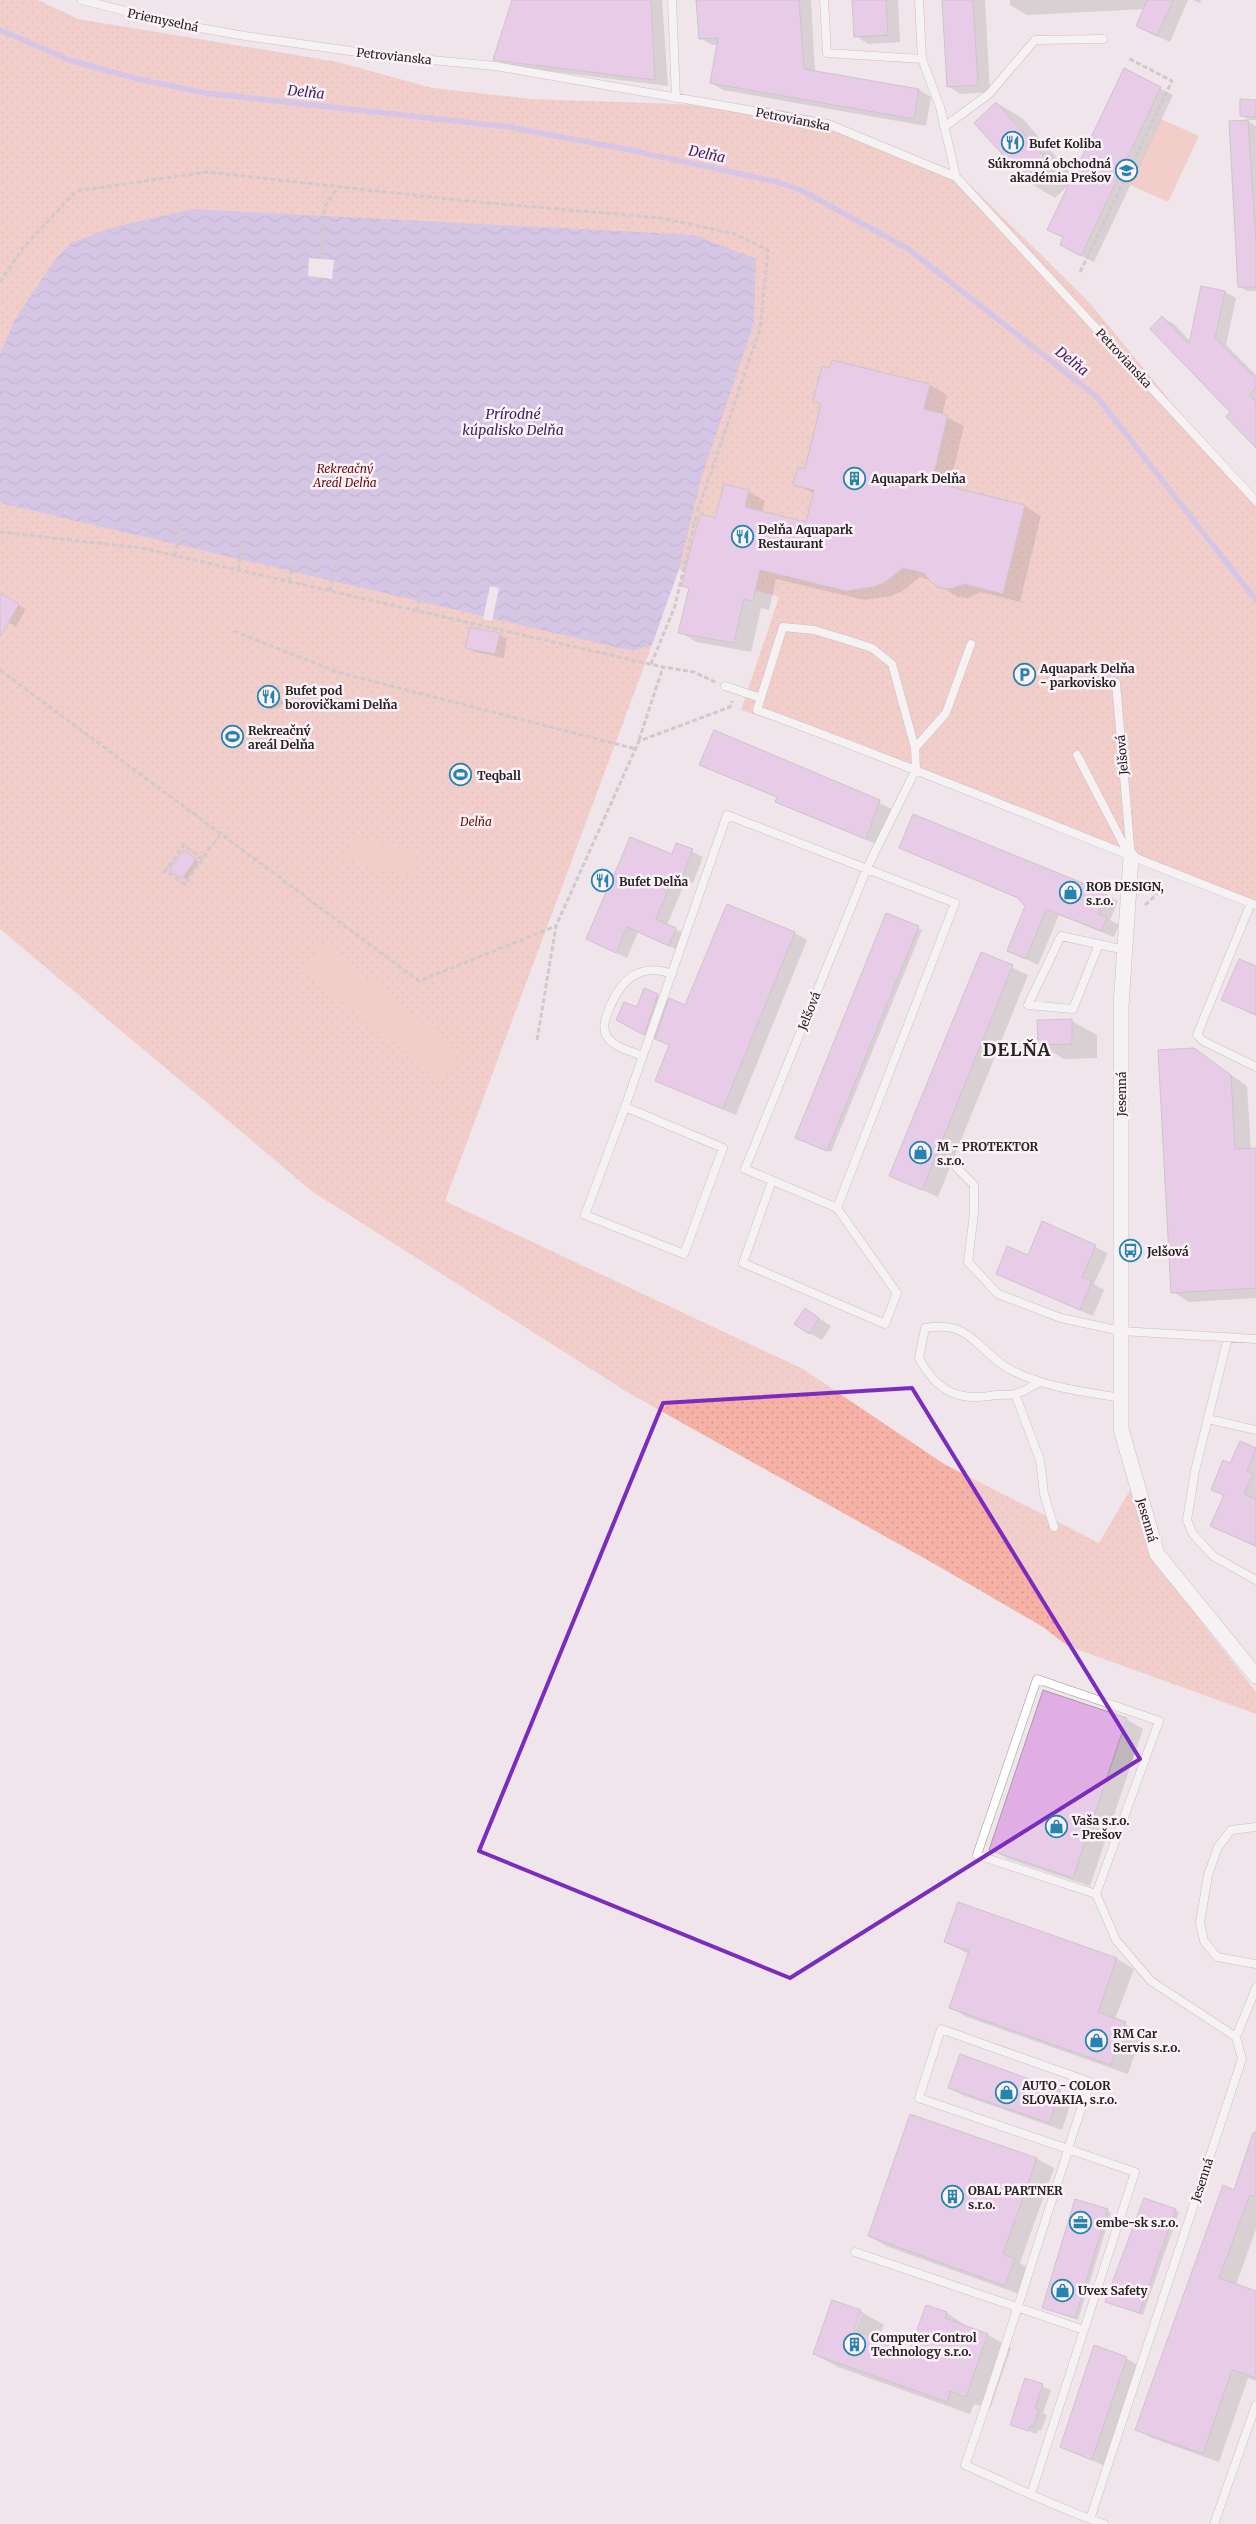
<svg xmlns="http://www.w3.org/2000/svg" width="1256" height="2524" font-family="Merriweather,serif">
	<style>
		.green { fill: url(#green-dots) }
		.pitch { fill: #f6b2a7 }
		.water { fill: url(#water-waves) }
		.pier { fill: #efe5ea }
		.shadow { fill: #0003; fill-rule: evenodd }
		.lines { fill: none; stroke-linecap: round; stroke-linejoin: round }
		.stream { stroke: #b7a0e0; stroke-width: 5.5 }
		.building { fill: #e0ade5; stroke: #a39da4 }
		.service-casing { stroke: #9f969b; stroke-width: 9 }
		.minor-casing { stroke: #9f969b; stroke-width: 16 }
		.path { stroke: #afa7ab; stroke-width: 3; stroke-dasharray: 5 2.5; stroke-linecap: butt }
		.service { stroke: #fff; stroke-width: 8 }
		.minor { stroke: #fff; stroke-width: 15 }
		.marked { fill: none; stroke: #7b2cbf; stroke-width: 4; stroke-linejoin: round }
		.labels { text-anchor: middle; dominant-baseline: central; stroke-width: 5; stroke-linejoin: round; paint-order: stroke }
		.street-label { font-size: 12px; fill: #262324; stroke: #fcf2f7 }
		.poi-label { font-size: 12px; font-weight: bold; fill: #262324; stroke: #fcf2f7; text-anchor: start }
		.park-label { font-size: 12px; font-style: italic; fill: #680d07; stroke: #fcf2f7 }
		.water-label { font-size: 14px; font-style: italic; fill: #3f1d68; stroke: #fcf2f7 }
		.district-label { font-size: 18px; font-weight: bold; letter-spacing: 1px; fill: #262324; stroke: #fcf2f7 }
	</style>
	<defs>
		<pattern id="green-dots" width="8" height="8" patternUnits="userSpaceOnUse" patternTransform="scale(1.25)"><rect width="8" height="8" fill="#f6b2a7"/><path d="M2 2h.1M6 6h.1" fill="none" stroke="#d39990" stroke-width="1.8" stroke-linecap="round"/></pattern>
		<pattern id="water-waves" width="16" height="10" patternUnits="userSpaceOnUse" patternTransform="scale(1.25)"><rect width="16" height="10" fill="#b7a0e0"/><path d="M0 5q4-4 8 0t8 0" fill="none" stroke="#9582b5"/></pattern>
	</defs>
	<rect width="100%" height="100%" fill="#efe5ea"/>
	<path class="green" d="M0,0H38L78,19L338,62L432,88L532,99L765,107L830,120L965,180L1090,303L1256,506V901L916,769L741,710L779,597L679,569L680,562L652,645L445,1201L803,1369L944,1464L1099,1543L1133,1485L1159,1567L1256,1692V1714L1068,1646L1043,1627L938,1566L627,1392L313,1192L0,929Z"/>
	<path class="pitch" d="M1161,119L1199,136L1168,202L1130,185Z
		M352,835L418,853L412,876L346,860Z
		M322,943L461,1052L440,1080L301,970Z"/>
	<path class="water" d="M193,209L695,235L756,259L754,323L701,479L679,569L652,645L632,651L0,503V354L15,319L54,261L71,243L114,227Z"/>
	<path class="pier" d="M309,258L334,260L332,279L308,276Z
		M490,586L499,588L492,621L483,619Z"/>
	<path class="shadow" d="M513,0H662L668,86L507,66L495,59Z
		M698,0H811L815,72L919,90L931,97L926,126L723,90L711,83L718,45H712L700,38Z
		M854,0H898L900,42L868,44L856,36Z
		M943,0H985L990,92L960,94L948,86Z
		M1010,0H1188L1170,42L1150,33L1145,9L1027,15L1010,5Z
		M1193,0H1201L1200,3Z
		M1124,70L1173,95L1094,262L1074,252L1064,238L1049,229L1071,183L1055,198L1030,183L997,103L1022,118L1074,177Z
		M1256,101V120H1249L1241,115Z
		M1248,121L1256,126V291H1247L1239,286L1230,122Z
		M1225,292L1236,298L1226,345L1256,375V446L1163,318L1174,324L1191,342Z
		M833,361L930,385L947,395L942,415L964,426L949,488L1024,506L1041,516L1020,602L981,592L968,598L958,597L930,580L920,577L901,592L891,596L864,600L776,579L769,610L761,608L751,652L696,642L680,632L689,589L683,585L716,519L748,491L765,501L762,513L807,524L815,494L795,484L806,470Z
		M0,594L26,609L16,627L0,618Z
		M499,634L507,639L504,658L475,652L467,647Z
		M272,687L275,689L284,704L271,710L267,708L259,692Z
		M701,765L792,766L892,809L879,845L789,808L777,801L778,798Z
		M677,845L703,857L693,883L686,880L667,925L686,935L680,951L638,932L627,958L587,939L607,894L595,887L614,877L673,855Z
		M901,848L1106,894L1118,901L1110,920L1119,925L1114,937L1059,915L1038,965L1008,950L1026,905L1020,899Z
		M188,854L199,862L187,880L171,870Z
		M918,928L922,930L831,1152L800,1140Z
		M795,933L807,940L736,1115L656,1080L670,1046L628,1026L645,990L686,1007Z
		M981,953L1028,975L938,1197L890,1176Z
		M1256,968V1016L1223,1000Z
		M1072,1021L1097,1035V1058L1064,1059L1039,1044Z
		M1194,1049L1247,1086L1251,1150L1256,1149V1298L1189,1302L1173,1292Z
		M1042,1222L1108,1253L1094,1284L1104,1290L1093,1316L997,1274L1029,1256Z
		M806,1310L831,1326L822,1340L809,1333Z
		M1241,1443L1256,1450V1547L1212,1526L1224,1496L1212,1489L1231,1464Z
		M1126,1719L1143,1729L1090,1886L1008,1859L991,1849Z
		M959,1903L1117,1959L1134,1969L1115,2019L1142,2033L1128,2074L967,2017L950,2007L969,1954L945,1942Z
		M960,2056L1060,2092L1072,2099L1062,2130L962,2095L949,2087Z
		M1256,2129V2229L1236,2285L1256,2292V2381L1248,2378L1219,2462L1152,2438L1137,2429L1235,2191Z
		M1037,2159L1054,2168L1020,2263L1031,2270L1022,2295L886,2246L869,2236Z
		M1175,2210L1179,2212L1143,2315L1110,2303Z
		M1107,2211L1111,2213L1078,2320L1043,2307Z
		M927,2307L947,2313L969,2328L988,2335L1011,2348L990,2409L974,2404L970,2414L838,2367L814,2354L860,2311L884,2325L878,2340L911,2351ZM858,2314H861L853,2336L851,2335Z
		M1126,2358L1139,2366L1105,2466L1061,2447Z
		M1026,2380L1051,2390L1043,2413L1047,2415L1041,2431L1038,2430L1036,2434L1011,2424Z"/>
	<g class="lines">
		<path class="stream" d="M0,30L72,61L142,80L206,93L509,127L630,150L777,182L801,190L907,248L1097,397L1256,600"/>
	</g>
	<path class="building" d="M512,0H651L655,80L493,60Z
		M696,0H799L804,69L919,89L914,119L710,83L718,38L699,39Z
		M852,0H886L888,35L854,37Z
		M942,0H973L978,85L947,87Z
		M1147,0H1173L1157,36L1136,26Z
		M1124,68L1161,87L1081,256L1060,245L1063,237L1047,230Z
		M1240,99L1256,100V117L1240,116Z
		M996,102L1051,164L1029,184L974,123Z
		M1248,120L1256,242V287H1238L1229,121Z
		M1201,286L1225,291L1215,338L1256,379V388L1249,395L1256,402V448L1226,417L1230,412L1150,329L1162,316L1189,344Z
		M832,360L930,384L924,409L948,415L932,482L1025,505L1003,594L964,584L951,589L940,588L931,582L924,573L903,568L884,583L873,587L846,591L760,570L753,601L744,599L734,643L678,633L689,588L681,586L700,514L715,518L724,484L749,490L745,507L806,522L814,490L793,485L798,467L805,469L821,404L813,401L822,366L830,368Z
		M0,593L19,604L0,637Z
		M470,627L500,633L495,654L465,648Z
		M272,686L281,702L266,708L257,691Z
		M714,730L880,800L866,839L775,802L777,797L699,765Z
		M913,814L1107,893L1098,914L1107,917L1101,931L1046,909L1026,959L1007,951L1025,906L1016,897L899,848Z
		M630,837L672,854L676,843L693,849L682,878L674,875L656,919L676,928L669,946L627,927L616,953L586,939L606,892L593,887L601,869L614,875Z
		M184,850L196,859L182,879L169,870Z
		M727,904L795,932L723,1109L655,1081L669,1045L655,1039L669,998L685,1005Z
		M886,913L919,926L827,1151L795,1138Z
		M981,952L1013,965L922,1190L889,1176Z
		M1239,959L1256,966V1015L1221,1000Z
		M644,988L658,994L644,1035L616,1020L624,1002L637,1007Z
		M1072,1019V1044L1038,1045L1037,1020Z
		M1194,1048L1231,1075L1235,1149L1256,1148V1288L1171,1293L1158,1050Z
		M1042,1221L1096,1245L1082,1277L1092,1281L1080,1310L996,1274L1007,1246L1028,1255Z
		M805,1308L819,1318L809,1334L794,1324Z
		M1240,1441L1256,1448L1247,1471L1253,1474L1244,1494L1256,1499V1546L1210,1526L1224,1495L1211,1490L1223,1460L1230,1463Z
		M1043,1690L1127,1718L1073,1878L989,1850Z
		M958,1902L1117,1958L1098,2012L1126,2022L1111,2065L949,2008L969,1951L944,1942Z
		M960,2054L1060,2090L1049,2123L948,2088Z
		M910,2114L1037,2158L1003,2254L1015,2259L1005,2286L868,2236Z
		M1253,2133H1256V2197L1250,2195L1219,2278L1256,2291V2378L1232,2370L1203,2454L1135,2430L1223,2185L1234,2190Z
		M1144,2198L1176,2209L1139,2313L1105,2302Z
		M1075,2199L1108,2209L1075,2318L1042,2308Z
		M832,2300L861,2310L854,2330L910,2349L926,2305L947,2312L945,2318L988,2334L966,2397L950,2391L947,2402L813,2354Z
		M1094,2345L1127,2357L1092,2460L1060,2447Z
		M1025,2378L1043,2384L1035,2408L1039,2409L1033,2427L1030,2426L1028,2431L1010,2425Z"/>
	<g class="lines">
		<defs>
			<path id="service" d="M82,0L177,24L245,36L378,55L495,66L828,124L956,177L1256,501
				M672,0L676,98
				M824,0L827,53L922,59L919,0
				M922,59L940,107L956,177
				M944,127L989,94L1035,40L1103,39
				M1116,683L1131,857
				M725,686L761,698
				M915,748L946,713L971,644
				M1077,755L1128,853
				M1251,903L1197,1035L1203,1041L1256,1067
				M1099,944L1073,1009L1028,1005L1061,936L1125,950
				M643,1056C631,1051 612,1047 606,1035C602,1026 606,1017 609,1009C621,980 639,962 672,974
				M625,1107L585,1215L684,1254L723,1148L625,1107L727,815L955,903L837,1208L745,1169L867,868L916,769L915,748L892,664L872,648L844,639L814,630L783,627L757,710C925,771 1090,841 1256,905
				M956,1167L974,1185V1213L968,1262L998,1294L1061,1318L1121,1331L1256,1339
				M772,1181L743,1263L885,1324L897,1293L837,1208
				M1228,1337L1195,1471L1187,1520L1193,1534L1213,1556L1256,1580
				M1040,1382C1032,1386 1024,1392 1015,1394C1009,1396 1002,1394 996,1395C959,1402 937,1392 919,1358L925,1328C968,1321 972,1343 1003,1365C1012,1372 1027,1377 1038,1381C1063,1390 1094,1393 1121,1398
				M1015,1394L1040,1460L1044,1494L1054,1527
				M1208,1419L1256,1430
				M1037,1679L1159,1721L1096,1894L977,1855Z
				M1256,1827L1231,1830L1218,1847L1208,1875L1200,1923L1204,1941L1217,1957L1256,1964
				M1236,2037L1256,1988
				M855,2252L1084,2330
				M1031,2494L1135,2172L919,2098L941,2029L1090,2082L1068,2149L1066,2157C1032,2260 1001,2364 965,2465C1011,2485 1057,2508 1104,2524
				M1090,2519L1242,2059L1236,2037L1151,1981L1116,1940L1096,1894
				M1214,2524L1256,2405"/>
			<path id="minor" d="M1131,857L1121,1006V1429L1157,1554L1256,1676"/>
		</defs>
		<use href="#service" class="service-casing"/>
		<use href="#minor" class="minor-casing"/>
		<path class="path" d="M321,259L325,206L338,187
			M1080,272L1172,81L1128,58
			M0,282L23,248L76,191L207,172L467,201L661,218L735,234L768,250L760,329L697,513
			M0,532L142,548L663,667L694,672L715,682
			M175,556L181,523
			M238,570L243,539
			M289,582L295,553
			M330,591L336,562
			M417,611L422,583
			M234,631L337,672L636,749
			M651,664L675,606L696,516
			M0,670L419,981L556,926
			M639,740L663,667
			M203,859L184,845L165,871L185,884L221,833
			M1145,905L1157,894
			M537,1040L556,926L639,741L730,707L732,701"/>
		<use href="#service" class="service"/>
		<use href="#minor" class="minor"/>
	</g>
	<path d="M0 0H1256V2524H0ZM912,1388L1140,1759L790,1978L479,1851L663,1403Z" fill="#efe5ea" fill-opacity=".55" fill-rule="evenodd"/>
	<path class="marked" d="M912,1388L1140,1759L790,1978L479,1851L663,1403Z"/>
	<defs>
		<symbol id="restaurant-ring" viewBox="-11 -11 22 22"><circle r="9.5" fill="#fcf2f7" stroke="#2584b0" stroke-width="1.5"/><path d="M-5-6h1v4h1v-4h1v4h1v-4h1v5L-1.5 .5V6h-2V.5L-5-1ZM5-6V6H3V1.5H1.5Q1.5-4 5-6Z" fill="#2584b0"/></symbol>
		<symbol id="school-ring" viewBox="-11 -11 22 22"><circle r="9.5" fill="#fcf2f7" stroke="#2584b0" stroke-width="1.5"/><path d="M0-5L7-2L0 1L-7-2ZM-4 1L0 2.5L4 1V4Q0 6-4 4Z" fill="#2584b0"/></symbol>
		<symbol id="building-ring" viewBox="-11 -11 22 22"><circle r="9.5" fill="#fcf2f7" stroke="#2584b0" stroke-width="1.5"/><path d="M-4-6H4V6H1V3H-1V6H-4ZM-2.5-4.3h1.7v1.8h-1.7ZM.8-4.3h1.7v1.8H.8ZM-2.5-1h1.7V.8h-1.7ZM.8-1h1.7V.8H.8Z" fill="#2584b0"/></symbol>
		<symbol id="parking-ring" viewBox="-11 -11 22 22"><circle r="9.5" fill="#fcf2f7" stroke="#2584b0" stroke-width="1.5"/><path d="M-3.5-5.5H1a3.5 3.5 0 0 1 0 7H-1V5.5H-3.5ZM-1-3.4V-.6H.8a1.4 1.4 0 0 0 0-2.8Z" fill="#2584b0"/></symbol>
		<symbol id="stadium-ring" viewBox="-11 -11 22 22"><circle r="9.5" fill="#fcf2f7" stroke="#2584b0" stroke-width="1.5"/><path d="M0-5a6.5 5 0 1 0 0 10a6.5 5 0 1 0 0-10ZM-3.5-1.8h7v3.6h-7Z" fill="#2584b0"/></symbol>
		<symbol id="shop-ring" viewBox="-11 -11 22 22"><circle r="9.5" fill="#fcf2f7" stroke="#2584b0" stroke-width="1.5"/><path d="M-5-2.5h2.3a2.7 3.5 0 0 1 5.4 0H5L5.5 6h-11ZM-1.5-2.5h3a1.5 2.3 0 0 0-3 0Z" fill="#2584b0"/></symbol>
		<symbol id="bus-ring" viewBox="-11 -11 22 22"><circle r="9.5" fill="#fcf2f7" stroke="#2584b0" stroke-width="1.5"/><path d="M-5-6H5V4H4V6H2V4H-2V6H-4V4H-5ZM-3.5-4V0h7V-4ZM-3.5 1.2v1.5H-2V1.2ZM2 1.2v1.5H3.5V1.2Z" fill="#2584b0"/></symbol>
		<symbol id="office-ring" viewBox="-11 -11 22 22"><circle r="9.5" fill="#fcf2f7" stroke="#2584b0" stroke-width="1.5"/><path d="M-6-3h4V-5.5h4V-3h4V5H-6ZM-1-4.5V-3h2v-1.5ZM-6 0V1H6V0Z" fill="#2584b0"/></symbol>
	</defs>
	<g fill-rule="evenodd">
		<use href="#restaurant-ring" x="1000" y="130" width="25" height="25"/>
		<use href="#school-ring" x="1114" y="158" width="25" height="25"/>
		<use href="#building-ring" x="842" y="466" width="25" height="25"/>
		<use href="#restaurant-ring" x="730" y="524" width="25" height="25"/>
		<use href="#parking-ring" x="1012" y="662" width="25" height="25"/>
		<use href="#restaurant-ring" x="256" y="684" width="25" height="25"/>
		<use href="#stadium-ring" x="220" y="724" width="25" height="25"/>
		<use href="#stadium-ring" x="448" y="762" width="25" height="25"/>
		<use href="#restaurant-ring" x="590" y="868" width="25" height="25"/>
		<use href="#shop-ring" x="1058" y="880" width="25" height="25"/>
		<use href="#shop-ring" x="908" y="1140" width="25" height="25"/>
		<use href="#bus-ring" x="1118" y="1238" width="25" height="25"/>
		<use href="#shop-ring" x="1044" y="1814" width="25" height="25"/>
		<use href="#shop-ring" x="1084" y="2028" width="25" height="25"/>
		<use href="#shop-ring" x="994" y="2080" width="25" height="25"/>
		<use href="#building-ring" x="940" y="2184" width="25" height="25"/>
		<use href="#office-ring" x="1068" y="2210" width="25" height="25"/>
		<use href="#shop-ring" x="1050" y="2278" width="25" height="25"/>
		<use href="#building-ring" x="842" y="2332" width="25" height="25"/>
	</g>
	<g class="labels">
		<g class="street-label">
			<text transform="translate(163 20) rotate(12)">Priemyselná</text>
			<text transform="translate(394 56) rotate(6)">Petrovianska</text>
			<text transform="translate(793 119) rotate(11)">Petrovianska</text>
			<text transform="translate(1124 358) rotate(47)">Petrovianska</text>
			<text transform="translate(1122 755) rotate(-95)">Jelšová</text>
			<text transform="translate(809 1011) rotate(-68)">Jelšová</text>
			<text transform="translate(1121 1094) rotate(-90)">Jesenná</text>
			<text transform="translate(1147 1520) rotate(74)">Jesenná</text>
			<text transform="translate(1202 2180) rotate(-72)">Jesenná</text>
		</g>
		<g class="poi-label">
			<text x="1029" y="143">Bufet Koliba</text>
			<text x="1111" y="163" text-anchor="end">Súkromná obchodná<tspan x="1111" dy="14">akadémia Prešov</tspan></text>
			<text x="871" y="478">Aquapark Delňa</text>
			<text x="758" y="529">Delňa Aquapark<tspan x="758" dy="14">Restaurant</tspan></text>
			<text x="1040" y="668">Aquapark Delňa<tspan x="1040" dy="14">- parkovisko</tspan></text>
			<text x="285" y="690">Bufet pod<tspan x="285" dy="14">borovičkami Delňa</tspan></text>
			<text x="248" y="730">Rekreačný<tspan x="248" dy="14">areál Delňa</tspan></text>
			<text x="477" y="775">Teqball</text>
			<text x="619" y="881">Bufet Delňa</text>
			<text x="1086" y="886">ROB DESIGN,<tspan x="1086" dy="14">s.r.o.</tspan></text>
			<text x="937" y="1146">M - PROTEKTOR<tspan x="937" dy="14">s.r.o.</tspan></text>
			<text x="1147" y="1251">Jelšová</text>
			<text x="1072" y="1820">Vaša s.r.o.<tspan x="1072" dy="14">- Prešov</tspan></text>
			<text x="1113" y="2033">RM Car<tspan x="1113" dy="14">Servis s.r.o.</tspan></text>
			<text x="1022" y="2085">AUTO - COLOR<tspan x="1022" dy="14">SLOVAKIA, s.r.o.</tspan></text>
			<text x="968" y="2190">OBAL PARTNER<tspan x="968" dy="14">s.r.o.</tspan></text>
			<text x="1096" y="2222">embe-sk s.r.o.</text>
			<text x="1078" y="2290">Uvex Safety</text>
			<text x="871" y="2337">Computer Control<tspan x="871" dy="14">Technology s.r.o.</tspan></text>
		</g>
		<g class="park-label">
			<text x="345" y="468">Rekreačný<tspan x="345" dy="14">Areál Delňa</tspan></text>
			<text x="476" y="821">Delňa</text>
		</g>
		<g class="water-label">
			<text transform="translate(306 92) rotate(6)">Delňa</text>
			<text transform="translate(707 154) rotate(12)">Delňa</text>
			<text transform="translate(1072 361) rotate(38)">Delňa</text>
			<text x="513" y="414">Prírodné<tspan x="513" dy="16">kúpalisko Delňa</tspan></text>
		</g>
		<g class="district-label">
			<text x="1017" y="1049">DELŇA</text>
		</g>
	</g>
</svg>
